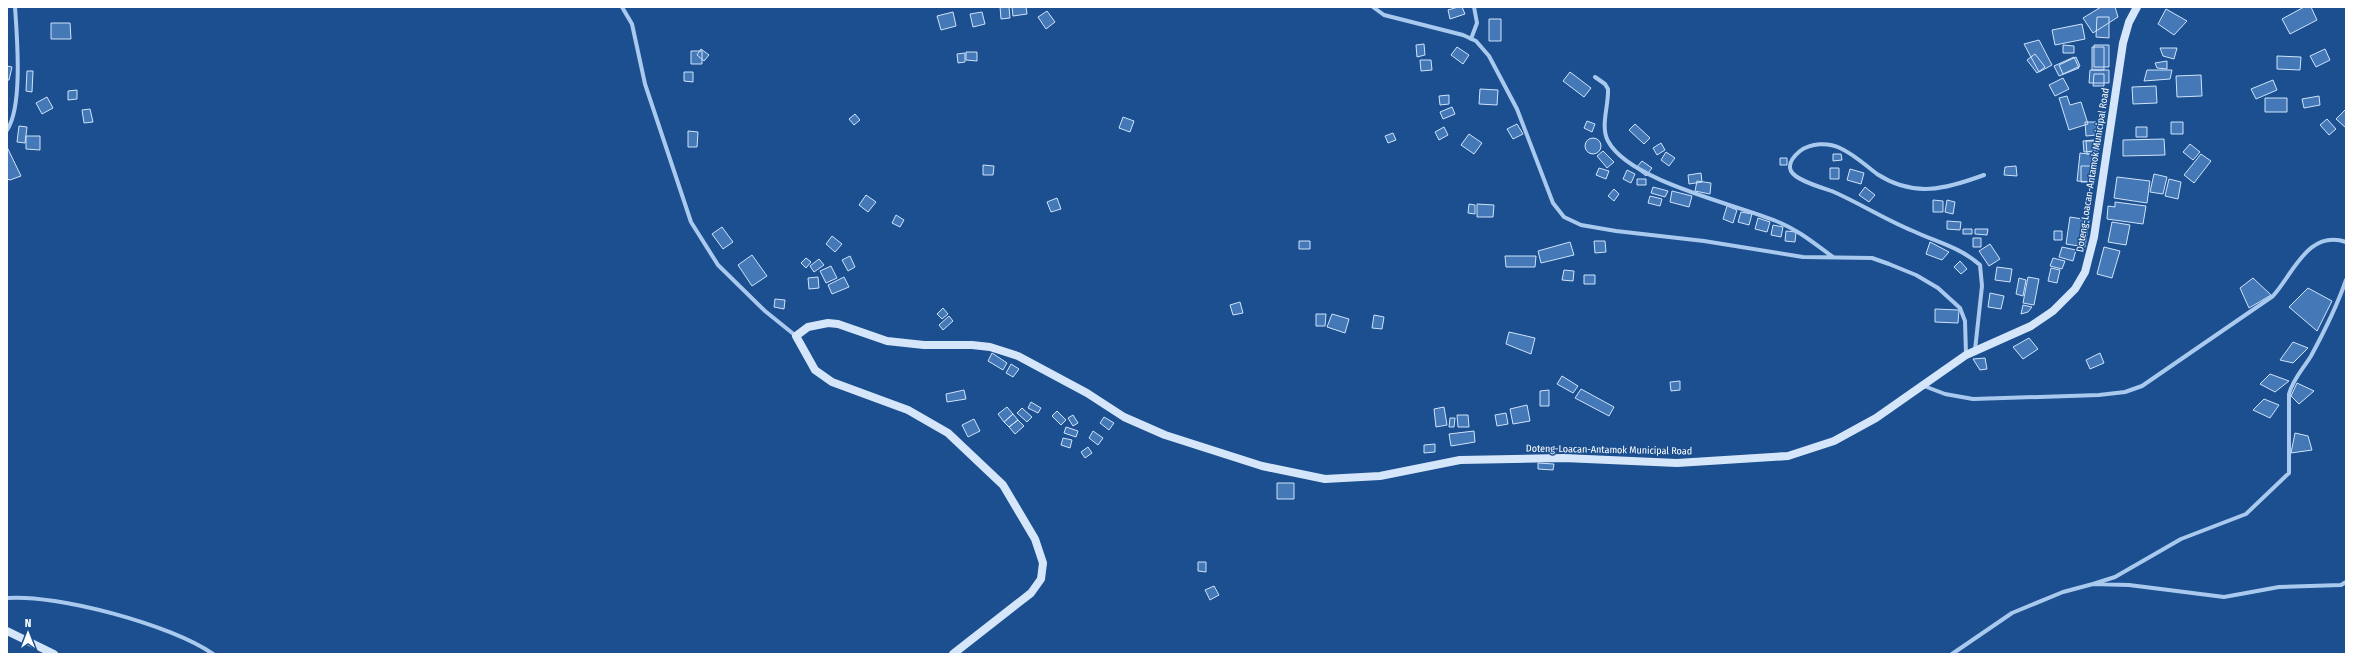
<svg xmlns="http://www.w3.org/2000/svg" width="2353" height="661" font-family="'Fira Sans Condensed',sans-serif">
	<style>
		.building { fill: #4478b7; stroke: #cfe3fa }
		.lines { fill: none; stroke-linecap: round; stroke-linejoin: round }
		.street { stroke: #a9c9ee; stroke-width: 4 }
		.secondary { stroke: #d6e6fa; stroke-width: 8 }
		.labels { text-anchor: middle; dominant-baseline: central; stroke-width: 3; stroke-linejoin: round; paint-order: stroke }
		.street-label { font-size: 10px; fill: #fff; stroke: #1b4f8f }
	</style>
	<rect width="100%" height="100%" fill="#1b4f8f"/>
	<path class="building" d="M1000,7H1009L1010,18L1001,19Z
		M1012,7H1026L1027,14L1013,16Z
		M1458,7H1462L1465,14L1450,19L1448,10Z
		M2101,7H2115L2118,17L2093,33L2083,18Z
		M2304,7H2311L2317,20L2290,34L2282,19Z
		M2166,9L2187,21L2174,35L2158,24Z
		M1047,11L1055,22L1046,29L1038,17Z
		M953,12L956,26L941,30L937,16Z
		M982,12L985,24L973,27L970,14Z
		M2097,17H2109V38L2096,37Z
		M1489,19H1501V41H1489Z
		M51,23H70L71,39H51Z
		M2082,24L2085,39L2055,45L2052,30Z
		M2039,40L2052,65L2039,72L2024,44Z
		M1424,44L1425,55L1417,57L1416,45Z
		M2063,45L2074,46V53H2063Z
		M2094,45H2109V67H2094Z
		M1457,47L1469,55L1463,64L1451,55Z
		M2092,47H2104V70H2092Z
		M2160,48H2177L2174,59L2163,56Z
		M701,49L709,55L704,61L697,55Z
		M2325,49L2330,60L2316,67L2310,56Z
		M691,51H702V64H691Z
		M966,52H977V61L966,60Z
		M965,53V62L958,63L957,54Z
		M2035,54L2045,67L2037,73L2027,60Z
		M2277,56L2301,57L2300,70L2277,69Z
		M2074,57L2079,68L2059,76L2054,66Z
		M2076,57L2080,66L2063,74L2059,65Z
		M1420,60H1431L1432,70L1421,71Z
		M2167,61V69L2157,68L2155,63Z
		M7,66L12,67L9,80H7Z
		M2090,70H2109V83H2089Z
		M2147,70H2172L2170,79L2144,81Z
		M27,71H33L32,92L26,91Z
		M684,72H693V82L684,81Z
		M1570,72L1591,88L1584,97L1563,81Z
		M2094,74H2104V86H2093Z
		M2201,75L2202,96L2177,97L2176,76Z
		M2063,78L2069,89L2055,96L2049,85Z
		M2273,80L2277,90L2256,99L2251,89Z
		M2156,86L2157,103L2133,104L2132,87Z
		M1480,89L1498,90L1497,105L1479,104Z
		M77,90V99L68,100V91Z
		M1449,95V104L1440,105L1439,96Z
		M2067,96L2070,105L2081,102L2088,124L2069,130L2059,98Z
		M2319,96L2320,105L2304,108L2302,99Z
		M47,97L53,108L42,114L36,103Z
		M2265,98H2287V112H2265Z
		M1452,107L1455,114L1443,119L1440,112Z
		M90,109L93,122L84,123L82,110Z
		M2346,109V128L2336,119Z
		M855,114L860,120L854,125L849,119Z
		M1123,117L1134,121L1130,132L1119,128Z
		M2327,119L2336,129L2329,135L2320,125Z
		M1587,121L1595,124L1592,132L1584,128Z
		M2085,122H2096L2097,135L2086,136Z
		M2171,122H2183V134H2171Z
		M1517,124L1523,134L1513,139L1507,129Z
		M1635,124L1650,138L1644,144L1629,130Z
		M19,126L27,127L25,143L17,142Z
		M1444,127L1448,135L1439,140L1435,132Z
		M2136,127H2147V137H2136Z
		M688,131L698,132L697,147H688Z
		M1393,133L1396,140L1388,143L1385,136Z
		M1469,134L1482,143L1474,154L1461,145Z
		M26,136H40V150L26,149Z
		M1585 146a8 8 0 1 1 16 0a8 8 0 1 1-16 0Z
		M2164,139L2165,155L2123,156V140Z
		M2094,140L2095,151L2084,152L2083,141Z
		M2086,141H2097L2098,154H2087Z
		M1661,143L1665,150L1657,155L1653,148Z
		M2190,144L2200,152L2193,160L2183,152Z
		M7,147L21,176L10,180L7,179Z
		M1603,151L1614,162L1607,168L1597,156Z
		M1666,152L1675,158L1669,166L1661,160Z
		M2080,153L2096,155L2093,182L2077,181Z
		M1833,154H1841L1842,160L1833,161Z
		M2201,154L2211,161L2194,183L2184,175Z
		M1780,158H1787V165H1780Z
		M1642,161L1652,168L1646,176L1636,168Z
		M983,165L994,166L993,175H983Z
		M2016,166L2017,176L2004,175L2005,167Z
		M2081,166H2094V182H2081Z
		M1599,168L1609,171L1606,179L1596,175Z
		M1830,168H1839V179H1830Z
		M1850,169L1864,173L1861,184L1847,180Z
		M1627,170L1635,174L1631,183L1623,179Z
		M1701,173L1702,182L1689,184L1688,175Z
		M2154,174L2167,177L2163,194L2150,192Z
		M2117,177L2150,181L2147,203L2114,198Z
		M1637,179H1646V185H1637Z
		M2169,179L2181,182L2178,199L2165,196Z
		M1697,181L1711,183L1710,194L1695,191Z
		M1653,187L1668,191L1665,197L1651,193Z
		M1865,187L1875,195L1869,202L1859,195Z
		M1614,189L1619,194L1614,201L1608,196Z
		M1672,191L1692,196L1689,207L1670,202Z
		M866,195L876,202L868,212L859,205Z
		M1650,196L1662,199L1660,206L1648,203Z
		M1057,198L1061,209L1051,212L1047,202Z
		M1933,200L1943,201V212H1933Z
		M1947,200L1955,202L1953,214L1945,212Z
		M2115,202L2146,206L2143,224L2107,219L2108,206L2115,207Z
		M1469,204L1475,205V214L1468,213Z
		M1477,204L1494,205L1493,217H1477Z
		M1727,206L1737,210L1733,223L1723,219Z
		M1741,212L1752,214L1749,225L1738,222Z
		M896,215L904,220L900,227L892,223Z
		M2070,217L2089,220L2085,247L2066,244Z
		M1758,218L1770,222L1767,232L1755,229Z
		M1947,221L1961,222L1960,230L1947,229Z
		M2112,222L2130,225L2126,245L2108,242Z
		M1773,225L1783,227L1781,237L1771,235Z
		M722,227L733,242L723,249L712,234Z
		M1963,229H1972V234H1963Z
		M1975,229H1988L1987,235L1975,234Z
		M1786,231L1796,232L1795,242L1785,241Z
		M2054,231H2062V240H2054Z
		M832,236L842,244L835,252L826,244Z
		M1973,238H1981V247H1973Z
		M1299,241H1310V249H1299Z
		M1594,241H1605L1606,252L1595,253Z
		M1570,242L1574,255L1541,263L1538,251Z
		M1930,242L1949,252L1942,260L1926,254Z
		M1990,244L2000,259L1989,266L1979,251Z
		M2062,247L2076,250L2073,261L2059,257Z
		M2104,247L2120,251L2112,278L2097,274Z
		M752,255L767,276L752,286L738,265Z
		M850,256L855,267L848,271L842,260Z
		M1505,256H1536L1535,267H1506Z
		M806,258L811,262L806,268L801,263Z
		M2053,258L2065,261L2062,269L2050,266Z
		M819,259L824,265L814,272L810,266Z
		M1960,261L1967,269L1961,274L1954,267Z
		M831,266L837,278L826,283L820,271Z
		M1997,267L2012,269L2010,282L1995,280Z
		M2051,268L2060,270L2057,283L2048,281Z
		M1564,270L1574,271L1573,281L1562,280Z
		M1584,275H1595V284H1584Z
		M818,277L819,288L809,289L808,278Z
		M844,277L849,287L832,294L828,285Z
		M2028,277L2039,279L2034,305L2023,303Z
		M2019,278L2026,280L2023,296L2016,294Z
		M2253,278L2271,295L2249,308L2240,288Z
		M2308,288L2332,301L2317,331L2289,307Z
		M1990,293L2004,296L2001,309L1988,307Z
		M775,299L785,300L784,309L774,307Z
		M1240,302L1243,313L1233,315L1230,305Z
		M2023,305L2032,307L2028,312L2021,314Z
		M943,308L948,314L942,319L937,314Z
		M1935,309L1959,310L1958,323L1935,322Z
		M1316,314H1326L1325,326H1316Z
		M1332,314L1349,319L1345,333L1327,327Z
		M1374,315L1384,317L1382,329L1372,328Z
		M949,316L953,321L943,330L939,325Z
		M1509,332L1535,338L1531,354L1506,344Z
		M2029,338L2038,349L2023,359L2013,347Z
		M2293,342L2308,348L2293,363L2280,360Z
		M992,353L1007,363L1003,370L988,361Z
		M2100,353L2104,363L2090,369L2086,360Z
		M1985,358L1987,369L1980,370L1973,359Z
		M1011,364L1019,369L1013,377L1006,373Z
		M2270,374L2289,381L2275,392L2260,384Z
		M1562,376L1578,386L1573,393L1557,384Z
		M1680,381V390L1671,391L1670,382Z
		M2297,383L2314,391L2299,404L2291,396Z
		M1581,389L1614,407L1609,416L1575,398Z
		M964,390L966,399L947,402L946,394Z
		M1549,390V406H1540V391Z
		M2264,399L2279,405L2270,418L2253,410Z
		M1031,402L1041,408L1038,413L1028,408Z
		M1527,405L1530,421L1513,424L1510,409Z
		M1007,407L1013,414L1004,422L998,414Z
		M1444,407L1447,425L1436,427L1434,409Z
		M1022,408L1032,417L1027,422L1017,413Z
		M1057,411L1066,420L1061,425L1052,416Z
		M1506,413L1508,424L1497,426L1495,415Z
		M1013,414L1018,420L1009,427L1004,422Z
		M1073,415L1078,423L1073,426L1068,418Z
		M1457,415H1468L1469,427H1458Z
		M1104,417L1114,423L1109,430L1100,423Z
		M1450,418H1455L1454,427H1449Z
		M974,419L980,431L968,437L962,425Z
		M1018,420L1024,426L1015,434L1009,427Z
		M1066,427L1078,431L1076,437L1064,433Z
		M1093,431L1103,438L1098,445L1089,438Z
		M1474,431L1475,442L1451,446L1449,434Z
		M2295,433L2308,436L2312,450L2291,453Z
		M1063,438L1072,440L1070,448L1061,445Z
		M1435,444V452L1424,453V445Z
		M1088,447L1092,453L1085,458L1081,452Z
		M1538,463L1554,464L1553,470L1538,469Z
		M1277,483H1294V499H1277Z
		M1198,562H1206V572L1198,571Z
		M1214,586L1219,595L1210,600L1205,590Z"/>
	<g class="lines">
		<path class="street" d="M622,7L632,24L645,84L691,222L718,265L765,311L796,336
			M1373,7L1384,15L1463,35L1476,41L1489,56L1517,109L1553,203L1564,217L1581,225L1616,231L1704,241L1803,257L1872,258L1889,264L1916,275L1938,288L1960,308L1965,321L1966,354
			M1471,39L1477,23L1474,7
			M1595,77L1605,84L1608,89C1609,105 1600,126 1608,141C1629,181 1735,204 1776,221C1797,229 1815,244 1833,257
			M7,130C23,107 17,36 15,7
			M1975,350L1982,286L1980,265C1960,247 1936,242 1913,231C1886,220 1861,204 1834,192C1824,188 1796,181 1791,171C1787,163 1794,156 1800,151C1811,143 1828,142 1840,148C1855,155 1865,165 1877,174C1914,198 1946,189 1984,175
			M1924,386L1945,394L1973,399L2099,395L2125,392L2142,386L2273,296C2293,274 2308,229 2346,242
			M2093,584L2115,577L2181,539L2246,514L2289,473V394C2293,379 2303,369 2311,356C2324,332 2337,306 2346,280
			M7,598C57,594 172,625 213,654
			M1952,654L2012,613L2063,592L2093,584L2129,585L2224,597L2279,587L2341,585L2346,582"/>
		<path class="secondary" d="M7,631L54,654
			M953,654L1031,593L1041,579L1043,563L1035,539L1003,485L948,433L908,410L832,382L815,370L796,336L808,327L828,323L838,324L887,341L924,345H972L990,347L1018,356L1087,393L1124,417L1165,435L1262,466L1325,479L1380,476L1460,460L1564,458L1677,463L1788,456L1834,441L1876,418L1966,355L2031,326L2053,311L2075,289L2085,272L2094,237L2123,43L2129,22L2137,7"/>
	</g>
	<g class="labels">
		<g class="street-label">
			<text transform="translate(2093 170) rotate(-81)">Doteng-Loacan-Antamok Municipal Road</text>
			<text transform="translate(1609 450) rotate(1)">Doteng-Loacan-Antamok Municipal Road</text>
		</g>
	</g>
	<rect width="2353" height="661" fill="none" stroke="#ffffff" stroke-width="16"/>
	<g transform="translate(28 633)" stroke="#1b4f8f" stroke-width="3" paint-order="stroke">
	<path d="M0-3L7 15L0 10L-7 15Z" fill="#ffffff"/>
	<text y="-6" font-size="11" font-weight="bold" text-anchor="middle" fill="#ffffff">N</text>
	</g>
</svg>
